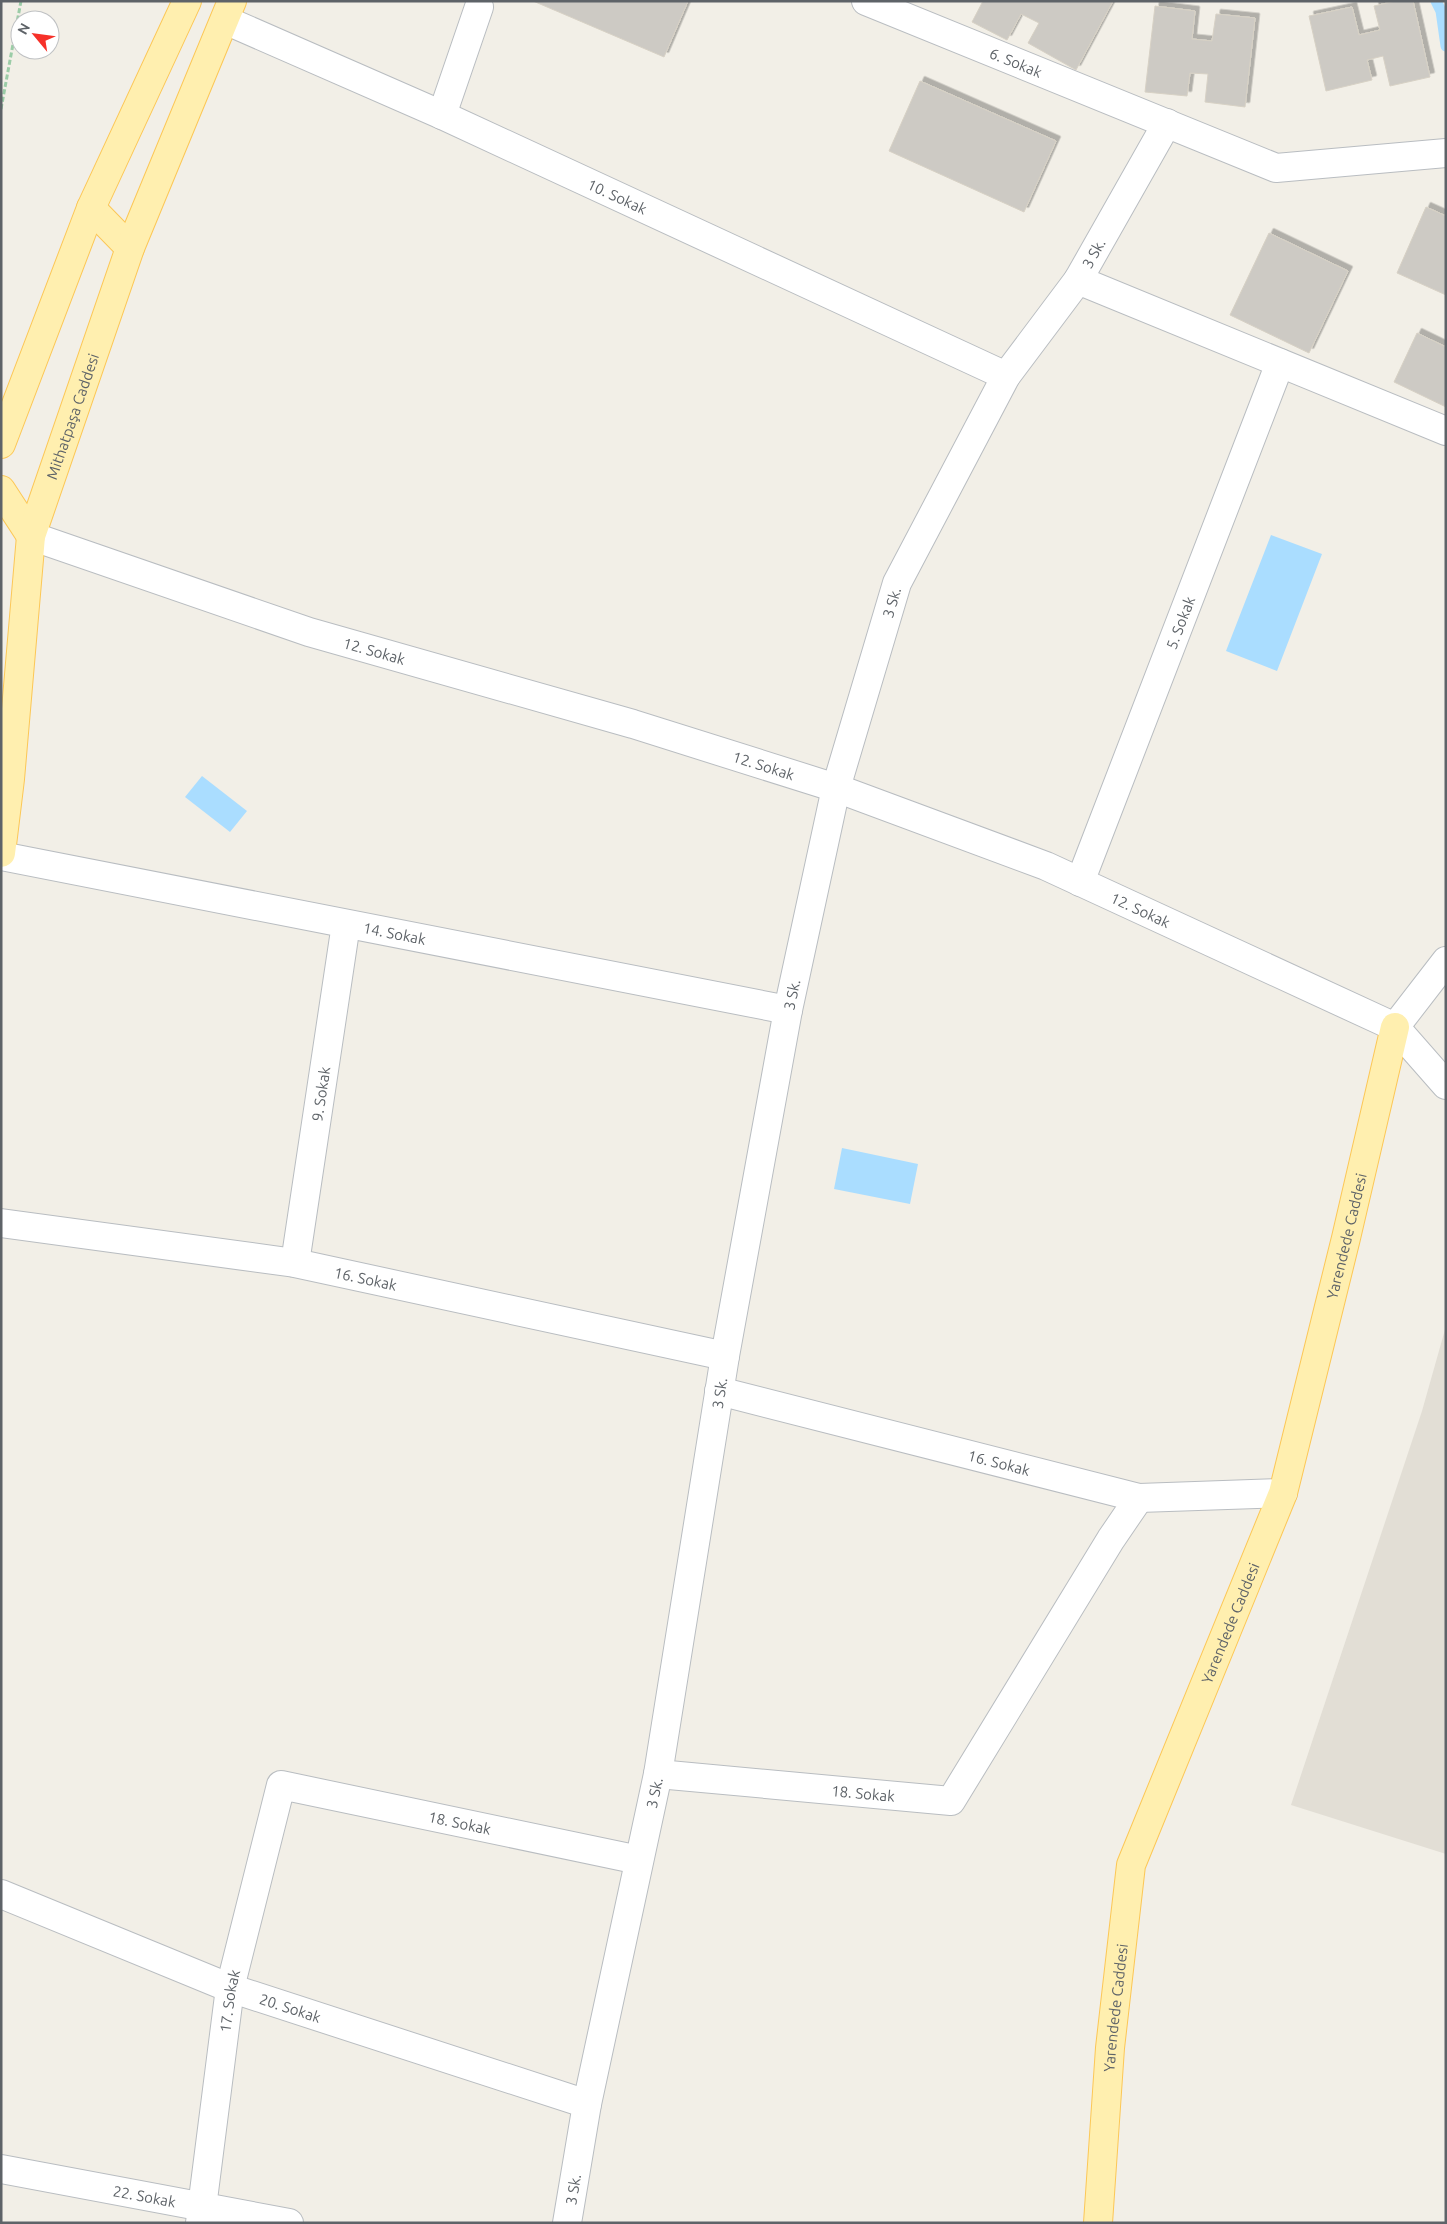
<svg xmlns="http://www.w3.org/2000/svg" width="1447" height="2224" font-family="Ubuntu,sans-serif">
	<style>
		.education { fill: #e2ded5 }
		.water { fill: #adf }
		.lines { fill: none; stroke-linecap: round; stroke-linejoin: round }
		.stream { stroke: #adf; stroke-width: 11 }
		.building { fill: #cdcac4; stroke: #d7d1c5; filter: url(#shadow) }
		.minor-casing { stroke: #b9bdc1; stroke-width: 30 }
		.major-casing { stroke: #fcc756; stroke-width: 30 }
		.path { stroke: #9bcca7; stroke-width: 3; stroke-dasharray: 5 2.5; stroke-linecap: butt }
		.minor { stroke: #fff; stroke-width: 28 }
		.major { stroke: #ffefaf; stroke-width: 28 }
		.labels { text-anchor: middle; dominant-baseline: central; stroke-width: 5; stroke-linejoin: round; paint-order: stroke }
		.street-label { font-size: 15px; fill: #5e6368; stroke: #fff }
	</style>
	<defs>
		<filter id="shadow"><feDropShadow dx="4.5" dy="-4.5" stdDeviation="0" flood-color="#0004"/></filter>
	</defs>
	<rect width="100%" height="100%" fill="#f2efe7"/>
	<path class="education" d="M1446,1326V1854L1291,1805L1422,1411Z"/>
	<path class="water" d="M1271,535L1322,554L1277,671L1226,651Z
		M202,776L247,811L230,832L185,797Z
		M842,1148L918,1164L910,1204L834,1189Z"/>
	<g class="lines">
		<path class="stream" d="M1436,1L1441,11L1446,46"/>
	</g>
	<path class="building" d="M533,1H688L664,57Z
		M983,1H1113L1076,70L1028,43L1039,23L1021,14L1007,40L972,22Z
		M1396,1H1413L1430,77L1390,86L1383,56L1367,60L1372,80L1326,91L1309,16L1352,7L1359,35L1380,30L1374,6Z
		M1155,6L1195,11L1192,39L1212,41L1216,14L1255,18L1245,107L1205,102L1208,74L1190,73L1187,96L1145,92Z
		M920,81L1056,141L1024,212L889,151Z
		M1426,207L1446,216V295L1397,273Z
		M1269,233L1348,271L1309,353L1230,315Z
		M1417,333L1446,347V407L1394,382Z"/>
	<g class="lines">
		<defs>
			<g id="minor">
				<path id="s1" d="M866,1L1276,168L1446,153"/>
				<path id="s2" d="M225,20L442,115L1006,376"/>
				<path d="M442,115L479,7"/>
				<path d="M1078,280L1446,431"/>
				<path id="s3" d="M31,536L309,632L633,724L836,788L1046,866L1395,1027L1446,1085"/>
				<path id="s4" d="M1,856L788,1010"/>
				<path id="s5" d="M1080,882L1280,363"/>
				<path d="M1395,1027L1446,961"/>
				<path id="s6" d="M1,1223L295,1263L725,1356"/>
				<path id="s7" d="M295,1263L346,924"/>
				<path id="s8" d="M719,1391L1139,1498L1283,1493"/>
				<path id="s9" d="M658,1774L951,1801L1111,1539L1139,1498"/>
				<path id="s10" d="M1,1894L230,1988L587,2104"/>
				<path id="s11" d="M1,2169L289,2223"/>
				<path id="s12" d="M200,2223L230,1988L281,1785L639,1860"/>
				<path id="s13" d="M567,2223L587,2104L658,1774L725,1356L788,1010L836,788L897,583L1006,376L1078,280L1167,123"/>
			</g>
			<g id="major">
				<path d="M91,208L130,248"/>
				<path d="M1,444L91,208L187,1"/>
				<path d="M1,490L31,536"/>
				<path id="s14" d="M1,853L10,779L31,536L130,248L232,1"/>
				<path id="s15" d="M1098,2223L1110,2048L1131,1865L1283,1493L1346,1238L1395,1027"/>
			</g>
		</defs>
		<use href="#minor" class="minor-casing"/>
		<use href="#major" class="major-casing"/>
		<path class="path" d="M1,109L21,1"/>
		<use href="#minor" class="minor"/>
		<use href="#major" class="major"/>
	</g>
	<g class="labels">
		<g class="street-label">
			<text stroke="none"><textPath href="#s1" startOffset="162">6. Sokak</textPath></text>
			<text stroke="none"><textPath href="#s2" startOffset="430">10. Sokak</textPath></text>
			<text stroke="none"><textPath href="#s13" startOffset="2059">3 Sk.</textPath></text>
			<text stroke="none"><textPath href="#s14" startOffset="445">Mithatpaşa Caddesi</textPath></text>
			<text stroke="none"><textPath href="#s13" startOffset="1654">3 Sk.</textPath></text>
			<text stroke="none"><textPath href="#s5" startOffset="278">5. Sokak</textPath></text>
			<text stroke="none"><textPath href="#s3" startOffset="362">12. Sokak</textPath></text>
			<text stroke="none"><textPath href="#s3" startOffset="768">12. Sokak</textPath></text>
			<text stroke="none"><textPath href="#s3" startOffset="1172">12. Sokak</textPath></text>
			<text stroke="none"><textPath href="#s4" startOffset="401">14. Sokak</textPath></text>
			<text stroke="none"><textPath href="#s13" startOffset="1249">3 Sk.</textPath></text>
			<text stroke="none"><textPath href="#s7" startOffset="171">9. Sokak</textPath></text>
			<text stroke="none"><textPath href="#s15" startOffset="1026">Yarendede Caddesi</textPath></text>
			<text stroke="none"><textPath href="#s6" startOffset="369">16. Sokak</textPath></text>
			<text stroke="none"><textPath href="#s13" startOffset="844">3 Sk.</textPath></text>
			<text stroke="none"><textPath href="#s8" startOffset="289">16. Sokak</textPath></text>
			<text stroke="none"><textPath href="#s15" startOffset="621">Yarendede Caddesi</textPath></text>
			<text stroke="none"><textPath href="#s13" startOffset="439">3 Sk.</textPath></text>
			<text stroke="none"><textPath href="#s9" startOffset="206">18. Sokak</textPath></text>
			<text stroke="none"><textPath href="#s12" startOffset="629">18. Sokak</textPath></text>
			<text stroke="none"><textPath href="#s12" startOffset="224">17. Sokak</textPath></text>
			<text stroke="none"><textPath href="#s10" startOffset="311">20. Sokak</textPath></text>
			<text stroke="none"><textPath href="#s15" startOffset="216">Yarendede Caddesi</textPath></text>
			<text stroke="none"><textPath href="#s13" startOffset="34">3 Sk.</textPath></text>
			<text stroke="none"><textPath href="#s11" startOffset="146">22. Sokak</textPath></text>
		</g>
	</g>
	<rect width="1447" height="2224" fill="none" stroke="#5e6368" stroke-width="5"/>
	<g transform="translate(35 35) rotate(299)"><circle r="24" fill="#ffffff" stroke="#bfc1c3"/>
	<path d="M0-4L9 19L0 12L-9 19Z" fill="#f63129"/>
	<text y="-8" font-size="14" font-weight="bold" text-anchor="middle" fill="#5e6368">N</text>
	</g>
</svg>
